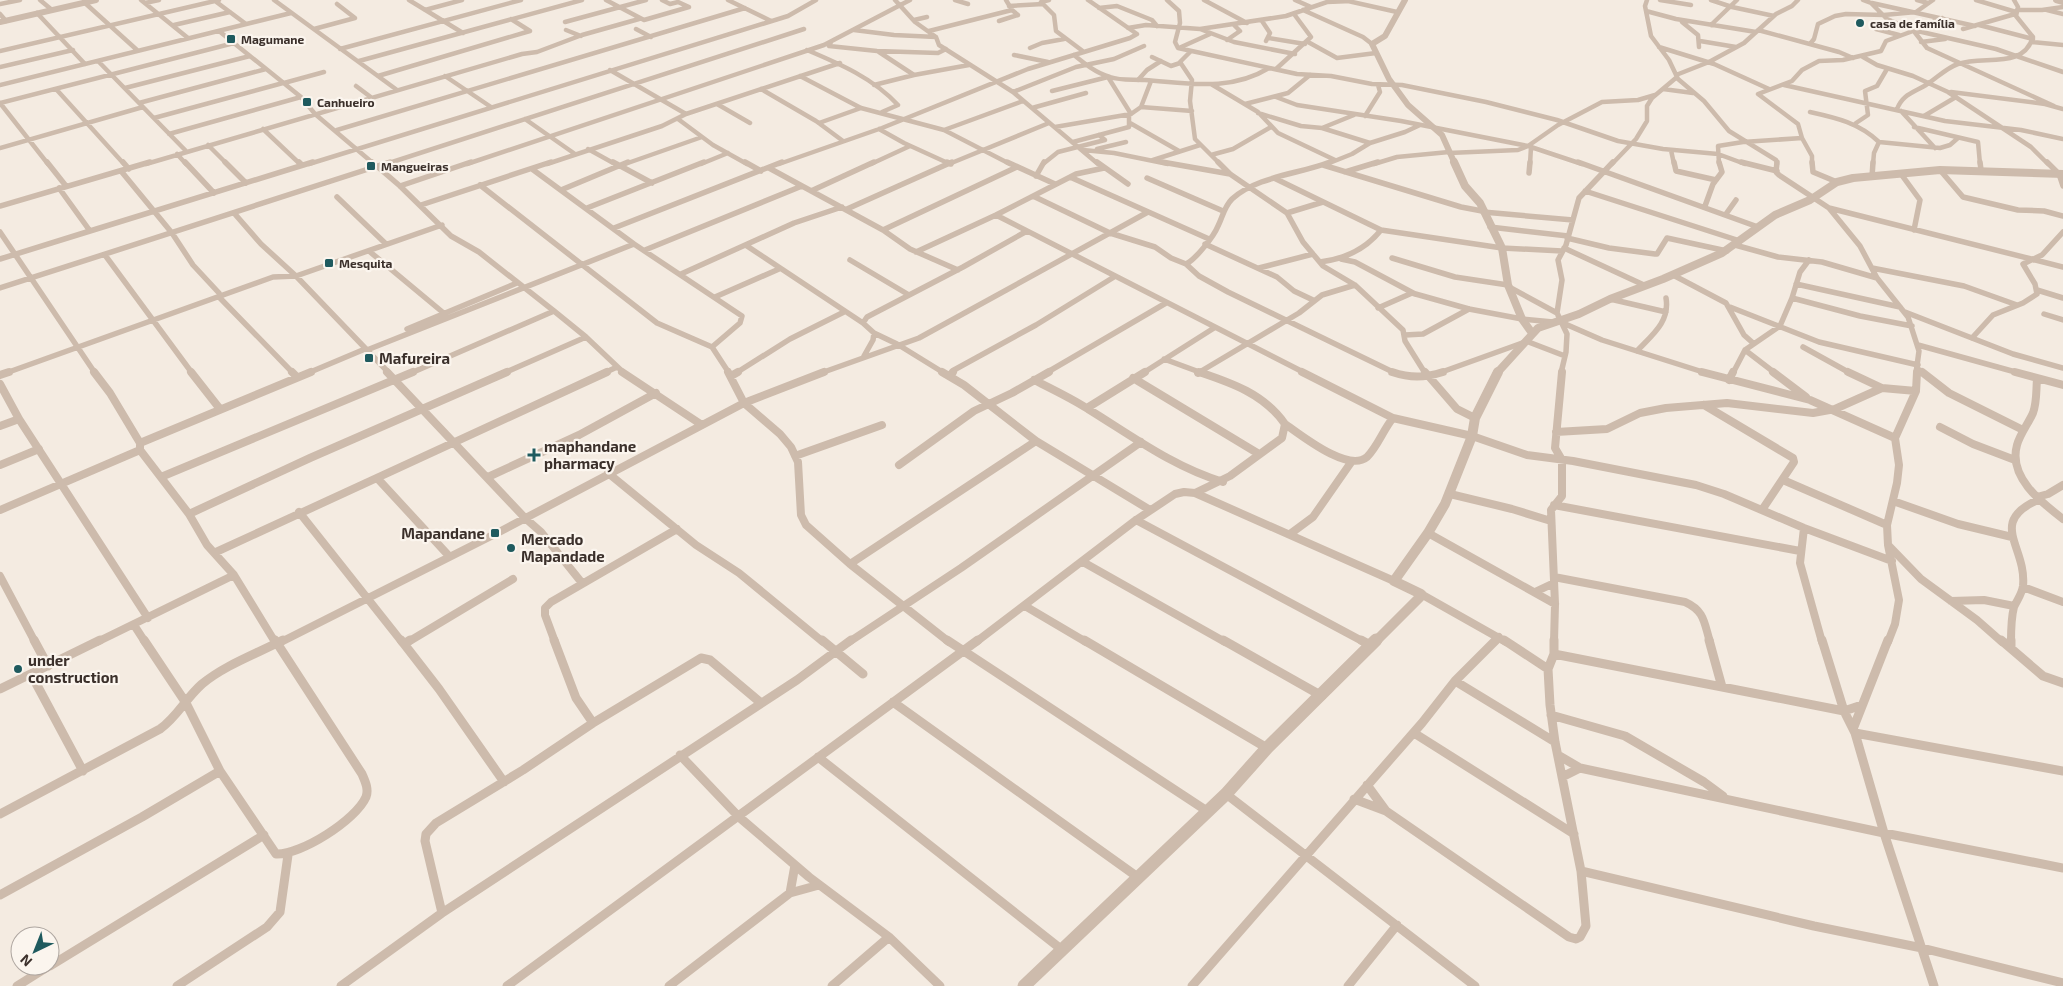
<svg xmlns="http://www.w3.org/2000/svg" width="2063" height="986" font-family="'Exo 2',sans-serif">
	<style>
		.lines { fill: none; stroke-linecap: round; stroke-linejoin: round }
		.minor-far3 { stroke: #cdbbac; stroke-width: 4.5 }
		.minor-far2 { stroke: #cdbbac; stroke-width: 5.5 }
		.minor-far1 { stroke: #cdbbac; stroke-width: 8 }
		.minor { stroke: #cdbbac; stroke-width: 9 }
		.tertiary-far3 { stroke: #cdbbac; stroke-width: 6 }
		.tertiary-far2 { stroke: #cdbbac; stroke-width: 8 }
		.tertiary-far1 { stroke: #cdbbac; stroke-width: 10 }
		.tertiary { stroke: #cdbbac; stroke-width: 13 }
		.poi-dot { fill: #1f5a5e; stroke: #fbf5ee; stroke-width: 2 }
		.labels { text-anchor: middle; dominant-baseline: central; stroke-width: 4.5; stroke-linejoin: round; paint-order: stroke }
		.far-poi-label { font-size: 12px; font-weight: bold; fill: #3b302b; stroke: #fbf5ee; text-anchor: start }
		.poi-label { font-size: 15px; font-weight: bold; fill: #3b302b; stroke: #fbf5ee; text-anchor: start }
	</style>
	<rect width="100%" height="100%" fill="#f4ebe1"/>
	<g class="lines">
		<path class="minor-far3" d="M40,0L52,10
			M141,0L188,38
			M274,0L397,90
			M409,0L463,33
			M606,0L644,20L689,7L678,2L670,4L662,0
			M728,0L771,21
			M895,0L915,22L936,37L939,45L1013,92L1098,164
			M955,0L968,4
			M1167,0L1179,11L1180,23L1175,42L1178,48L1297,74L1331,76L1372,84L1402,85L1486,102L1557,120L1618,141L1663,149L1718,154L1745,164
			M1204,0L1247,23
			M1295,0L1311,7
			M1647,0L1645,6L1651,36L1669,60L1678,79L1704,101L1729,131L1776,160L1777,164
			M1660,0L1691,5
			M1711,0L1732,7L1774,16
			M1863,0L1871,3L1887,19L1913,30L1996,49L2063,72
			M1917,0L1928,3
			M1976,0L2016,12
			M215,1L246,24
			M1348,1L1397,12
			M85,3L137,50
			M145,3L159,0
			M1872,3L1975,26
			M0,4L20,0
			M1043,4L1054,15L1056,31L1084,52
			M1009,6L1043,4L1041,2L1049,0
			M1099,8L1117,6L1152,20L1157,26
			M425,10L462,0
			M1303,10L1363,37L1372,44
			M2017,10H2042L2063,7
			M2047,10L2063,14
			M1646,11L1676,19L1756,32
			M37,13L85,64
			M0,14L6,21
			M1942,18L1913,30L1927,48L2054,106
			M914,20L927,17
			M999,21L1018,15L1012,10L1006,0
			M1262,21L1270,33L1266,41
			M565,22L646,0
			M1682,22L1698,35L1699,47
			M174,25L230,12
			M1711,25L1737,0
			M1979,25L2033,39
			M1128,28L1146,25L1200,29L1286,16L1327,2L1351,1
			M314,29L355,18L337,4
			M636,29L651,37
			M1200,29L1234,42L1295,54
			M1876,29L1899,35
			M1963,29L2015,14
			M566,30L581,36
			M854,30L894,35L936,37
			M1758,30L1839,52L1853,58
			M219,31L301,97L315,114L374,164
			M929,31L1012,10
			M1269,38L1305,44
			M1227,40L1240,31L1234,25
			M1700,41L1736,47
			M831,42L829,46L877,51L938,53L946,49
			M1308,42L1337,58L1376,53
			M1921,42L1945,39
			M2032,42L2063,45
			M1810,44L1814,39L1818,24L1835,16L1846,14L1884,15L1916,12L1933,0
			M1659,47L1714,64L1769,89
			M1030,48L1042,43L1064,39
			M1179,48L1210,34
			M340,49L521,0
			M807,50C840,64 873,78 898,105L882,112
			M0,51L219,0
			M1191,51L1180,62L1192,80L1190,101L1195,139L1220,164
			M879,52L914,75
			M1014,55L1048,62
			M1074,55C1085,64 1096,73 1110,77C1121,81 1133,79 1145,80C1188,83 1230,92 1269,68
			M1152,57L1171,66L1180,63
			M1863,57L1877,65L1913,76L1948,92L2031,147L2048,164
			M98,61L186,151
			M359,61L582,0
			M0,67L73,50
			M1276,69L1311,37L1294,14
			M610,70L686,114
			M1676,75L1709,62L1744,43L1776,14L1792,6L1798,0
			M378,76L530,31L511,19
			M445,76L491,107
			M800,76L861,108L944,130L1010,164
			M1138,80L1147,70L1161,61
			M284,83L324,72
			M1211,84L1258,112L1278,133L1335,160
			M0,85L291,13
			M874,85L914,75L969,65
			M1784,85L1945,121L2021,130L2063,139
			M356,86L372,98
			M125,88L250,56
			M56,89L124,164
			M761,89L816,121L843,141
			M1663,89L1693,93
			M1052,91L1108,77L1131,114
			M1013,92L1076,67L1114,59L1144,46
			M1951,92L2045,104L2063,109
			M1276,97L1297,105L1401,121L1528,146L1582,164
			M0,103L234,43
			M0,103L48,164
			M139,103L266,69
			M717,104L750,123
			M1245,104L1288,93L1310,75
			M1141,107L1192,111
			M1032,108L1086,93
			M1897,109C1903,94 1913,93 1926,85C1937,78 1946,68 1958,64C1984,55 2023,70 2033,37L2016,16L2018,7L2014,0
			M1901,111L1935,148
			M1810,112C1837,118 1859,123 1879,142L1874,153L1873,164
			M1258,113L1301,126L1322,128L1370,143
			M1365,116L1380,92L1378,85
			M1924,116L1956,97
			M154,118L283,83
			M525,119L575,154
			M678,119L713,145L747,164
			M819,123L861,108
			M1130,123L1179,151
			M1856,123L1868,115L1865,91L1877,86L1887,69
			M1055,127L1131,114L1141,107L1151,81
			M1914,127L1978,142L1980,164
			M1322,128L1354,115
			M263,129L300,164
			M879,129L904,143L950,164
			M337,130L745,8
			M944,130L1023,101
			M169,134L301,97
			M1073,142L1129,127V114
			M1879,142L1940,148L1950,145L1958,138
			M208,145L227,164
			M0,148L143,107
			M588,149L615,164
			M1097,149L1126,142
			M1083,150L1114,153L1168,164
			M1671,150L1674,164
			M1449,153L1518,150L1528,146L1558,125L1602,102L1638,100L1655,95
			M177,154L186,164
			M1211,155L1233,149L1271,127
			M1153,160L1200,145
			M146,164L522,54L537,52L582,35L639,19
			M309,164L788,16L816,0
			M386,164L804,29
			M467,164L824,45L910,0
			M547,164L662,126L686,114L840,63
			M625,164L702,137
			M701,164L728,153
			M779,164L882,128L1028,69L1130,38L1137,34L1088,0
			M871,164L910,146
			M949,164L1049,123
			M1043,164L1058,152L1105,140L1099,135
			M1327,164L1352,154L1370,143L1405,132L1420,125
			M1374,164L1397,157L1449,152
			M1530,164L1531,147
			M1612,164L1636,139L1647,121V106L1652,98L1677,77
			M1719,164L1718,146L1743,142L1802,138
			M1812,164V156L1802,138L1798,124L1758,94L1792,81L1802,70L1819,61L1843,60L1881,51L1886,41L1913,31"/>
		<path class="minor-far2" d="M47,162L66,186
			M123,162L129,169
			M185,162L214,193
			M225,162L246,183
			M299,162L302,165
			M372,162L400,186L451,236L479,252L554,311L586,337L624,373
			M613,162L652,183
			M745,162L761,171
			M947,162L951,164
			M1007,162L1055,184
			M1097,162L1128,184
			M1162,162L1230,174
			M1218,162L1230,174L1287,213L1303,242L1323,266L1355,285L1403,330L1405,341L1425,373
			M1578,162L1758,227
			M1674,162L1676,171L1716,180
			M1741,162L1777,171
			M1777,162L1776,172L1779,175L1829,208L1860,246L1877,278L1908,317L1919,351L1916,373
			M1812,162L1813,172L1837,182
			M1980,162L1981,170
			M2047,162L2059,174L2063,186
			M1323,165L1461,207L1482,211
			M769,168L883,230L910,249L958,270
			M532,169L634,244L742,316L740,323L712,347L729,373
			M1940,170L1963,197L2018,210L2044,211L2063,216
			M121,171L172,233L193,265L219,293L220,298L293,373
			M1345,172L1378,162
			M1529,173L1530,162
			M1901,174L1920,200L1914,230
			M1036,176L1044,162
			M1070,177L1209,239
			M1872,177L1873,162
			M1147,178L1223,211
			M1274,178L1381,230L1502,248L1562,251
			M480,185L657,323L712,347
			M400,186L471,162
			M561,190L628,162
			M811,191L874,162
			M1585,191L1740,241
			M1033,196L1110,233L1155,247L1171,258L1186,264L1199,276L1228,292L1395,373
			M337,197L386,244
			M421,205L551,162
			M0,206L150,162
			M1705,206L1713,184L1722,172L1719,162
			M587,208L704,162
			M1829,208L2063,267
			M847,209L952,162
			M1483,212L1573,220
			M234,213L261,244L296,276L389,373
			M1287,213L1323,202
			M1726,214L1736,200
			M996,215L1305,373
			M1490,227L1568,236
			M614,228L782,162
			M883,230L1017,167
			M90,231L313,162
			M0,232L95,373
			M1567,238L1609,248L1655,254H1657L1667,238L1727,251
			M1205,244L1277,277L1294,291L1313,300
			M1735,245L1778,257L1822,262L1877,278
			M747,246L863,323L874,333L897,344L944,373
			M1564,248L1646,286
			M645,250L802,186
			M369,251L446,315
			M916,252L996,215L1076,174L1104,168
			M105,255L192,373
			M1392,258L1455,277L1508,285
			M0,259L90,231L59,188
			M1341,259L1355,262L1415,294
			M850,260L909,295
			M1320,262C1345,259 1365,250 1381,230
			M1186,264C1196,259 1214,236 1218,226C1223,216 1224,207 1232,199C1257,176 1300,174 1330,162
			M1259,268L1313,254
			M1872,268L1964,286L2017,305
			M681,274L794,223L842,207
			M1673,275L1726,303L1744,335L1753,343
			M1796,284L1900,307
			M1509,287L1557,313
			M0,288L390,162
			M2037,290L2063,298
			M715,297L779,269
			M1792,298L1860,316L1912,326
			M1610,299L1666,312
			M1730,307L1819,342L1918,365
			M1378,308L1412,293L1469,309L1522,319L1553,322
			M1905,312L2013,354L2063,368
			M2044,314L2063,320
			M863,323L867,317L963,267L1027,231
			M1563,323L1602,340L1706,373
			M407,329L517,283
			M1405,335L1423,334L1469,309
			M1972,338L1993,315L2023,303L2037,294L2035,284L2023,264L2042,255L2063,232
			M1526,341L1565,356
			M1918,345L2019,373
			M1803,347L1850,373
			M367,350L634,244
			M1745,350L1775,373
			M1637,351C1652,335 1670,322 1666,298
			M864,356L873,340L874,333
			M1164,359L1202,373
			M1917,368L1923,373
			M6,373L273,277L296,276L442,225
			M308,373L365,349
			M411,373L554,311
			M504,373L586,337
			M604,373L617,367
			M736,373L790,339L844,312
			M821,373L919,338L1148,212
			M952,373L954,370L1036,325L1114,277
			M1046,373L1166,303
			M1143,373L1214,328
			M1198,373L1299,313L1322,295L1355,285
			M1439,373L1525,342
			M1561,373L1566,352L1567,334L1557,313L1562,280L1558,260L1566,245L1579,198L1613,162
			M1733,373L1745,350L1780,326L1792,298L1800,272L1809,260"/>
		<path class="minor-far1" d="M94,372L110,393L140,443V450L189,514L207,545L234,575L275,642
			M191,372L220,409
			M292,372L297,377
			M387,372L525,518L541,532L582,583
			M622,372L702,425
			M728,372L744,403L780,434L791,447L798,462L801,515L806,525L850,564L949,642
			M942,372L964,385L1036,441L1150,510
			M1302,372L1393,418L1472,436L1527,455L1573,461L1696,485L1724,494L1804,528L1892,561
			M1392,372C1410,378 1424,378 1443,372
			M1425,372L1457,409L1475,418
			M1702,372L1810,400L1895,438
			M1773,372L1806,397
			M1848,372L1882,388
			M1922,372L1949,393L2023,430
			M2015,372L2063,385
			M1198,373L1201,372
			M0,375L9,372
			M731,376L738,372
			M950,376L953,372
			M1133,378L1259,454
			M2037,379C2036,391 2037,402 2033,413C2028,424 2020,434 2017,445C2008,477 2041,502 2063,519
			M1034,380C1052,389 1071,398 1088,409C1132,436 1173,467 1223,482
			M1729,380L1733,372
			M0,384L19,419L148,618
			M1704,405L1793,458L1794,462L1762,510
			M1087,408L1145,372
			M1285,424C1301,435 1348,473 1367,457C1378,446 1383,430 1393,418
			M0,426L19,419
			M1940,427L1973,444L2015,460
			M1556,432L1607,429L1640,413L1666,408L1727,403L1813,413L1835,409L1882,388L1916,391
			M140,443L311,372
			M795,456L882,425
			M0,465L39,449
			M899,465L974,411L1012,393L1049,372
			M608,473L696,545L739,573L823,642
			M161,477L413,372
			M488,477L579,435L656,393
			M378,479L449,556
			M1783,480L1887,525
			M1195,493L1230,476L1282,438L1285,424C1264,394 1232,383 1199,372
			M1450,494L1512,509L1551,521
			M2037,497L2048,494L2063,485
			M1893,501L1958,524L2012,537
			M1554,505L1800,551
			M0,510L140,450
			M299,512L402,642
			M189,514L310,458L507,372
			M1136,520L1364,642
			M1804,528L1800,563L1822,642
			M1428,533L1555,604
			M1290,534L1313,517L1352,461
			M1889,546L1921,579L1977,620L2002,642
			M216,552L607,372
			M1083,562L1225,642
			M850,564L1036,441
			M0,576L35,642
			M1554,577L1685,602C1705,611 1704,623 1710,642
			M2023,587L2063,602
			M1535,592L1554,583
			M1421,594L1506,642
			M1951,601L1984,600L2014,606
			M1025,606L1086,642
			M134,625L145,642
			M97,642L234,575
			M281,642L501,531L744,403L824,372
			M408,642L513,579
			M555,642L545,615V608L551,602L677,529
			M849,642L961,568L1141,442
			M976,642L1136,520L1175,494L1184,492L1195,493L1394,581
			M1494,642L1499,637
			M1554,642L1555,604L1551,510L1562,496V460L1555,448L1562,372
			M1888,642L1895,624L1899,600L1888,545L1887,525L1897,483L1899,465L1895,438L1916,391L1917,372
			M2011,642C2011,630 2011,618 2014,607C2017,600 2022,594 2023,586C2027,546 1986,522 2040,499"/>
		<path class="minor" d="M34,640L48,666
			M144,640L186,703L220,771L276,854C301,855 356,820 366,797C369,789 365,781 362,774L275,640
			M401,640L439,689L504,782
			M554,640L576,698L593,723
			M822,640L863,674
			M947,640L1207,811
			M1084,640L1267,748
			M1223,640L1322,696
			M1361,640L1372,646
			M1504,640L1548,669
			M1709,640L1722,687
			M1822,640L1844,711L1855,733L1884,833L1934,986
			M2001,640L2043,676L2063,683
			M404,644L410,640
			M2011,647V640
			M1554,654L1844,711L1862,705
			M31,674L83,771
			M1455,681L1555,742
			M0,689L100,640
			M893,702L1139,878
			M1551,715L1625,736L1704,782L1723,796
			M1853,729L1888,640
			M1414,733L1574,834
			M1855,733L2063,771
			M680,755L739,817L809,877L889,937L940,986
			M1558,755L1580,768L1884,833L2063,868
			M818,757L1061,949
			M1562,777L1580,768
			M1367,785L1386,811
			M1226,794L1475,986
			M1354,799L1386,811L1569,937L1576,939L1580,937L1586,926L1581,871L1555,742L1550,705L1548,669L1554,654V640
			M0,814L160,729C177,717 186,698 202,684C225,665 256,654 283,640
			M1581,871L1814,926L1922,948L2063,983
			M790,893L795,865
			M0,895L142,817L220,771
			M442,913L425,841L426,834L436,823L523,770L593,723L701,658L710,660L761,703
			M50,966L264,835
			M17,986L49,966
			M177,986L267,927L280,912L288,855
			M341,986L442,913L797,680L851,640
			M507,986L978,640
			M669,986L790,893L819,885
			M832,986L889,937
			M1192,986L1422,723L1455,681L1496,640
			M1348,986L1397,925"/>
		<path class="tertiary-far3" d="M1405,0L1385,36L1372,44L1389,79L1408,105L1442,135L1455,164
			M2056,0L2063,2
			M0,22L96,0"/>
		<path class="tertiary-far2" d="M1454,162L1465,186L1480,203L1502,248L1508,285L1522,319L1532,333
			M1497,373L1538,328L1579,314L1610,299L1663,279L1722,253L1775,215L1810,200L1837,182L1853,178L1940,170L2063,174"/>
		<path class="tertiary-far1" d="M1375,642L1420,597L1421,594L1394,581L1428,533L1445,504L1472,436L1475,418L1498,372"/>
		<path class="tertiary" d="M1024,986L1226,794L1267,748L1376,640"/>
	</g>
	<g class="poi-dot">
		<circle cx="1860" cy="23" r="5"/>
		<rect x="226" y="34" width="10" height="10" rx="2.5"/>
		<rect x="302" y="97" width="10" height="10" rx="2.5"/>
		<rect x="366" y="161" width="10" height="10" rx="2.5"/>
		<rect x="324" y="258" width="10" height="10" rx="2.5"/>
		<rect x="364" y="353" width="10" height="10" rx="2.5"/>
		<path d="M531.5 447.5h5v5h5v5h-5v5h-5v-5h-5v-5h5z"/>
		<rect x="490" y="528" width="10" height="10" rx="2.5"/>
		<circle cx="511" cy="548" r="5"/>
		<circle cx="18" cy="669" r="5"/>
	</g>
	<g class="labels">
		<g class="far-poi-label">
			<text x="1870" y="23">casa de família</text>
			<text x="241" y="39">Magumane</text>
			<text x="317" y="102">Canhueiro</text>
			<text x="381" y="166">Mangueiras</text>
			<text x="339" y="263">Mesquita</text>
		</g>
		<g class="poi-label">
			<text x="379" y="358">Mafureira</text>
			<text x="544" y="446">maphandane<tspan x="544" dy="17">pharmacy</tspan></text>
			<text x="485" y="533" text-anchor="end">Mapandane</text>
			<text x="521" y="539">Mercado<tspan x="521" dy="17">Mapandade</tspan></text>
			<text x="28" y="660">under<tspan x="28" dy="17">construction</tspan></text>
		</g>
	</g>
	<g transform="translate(35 951) rotate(223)"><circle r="24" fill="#fbf5ee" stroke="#aea6a0"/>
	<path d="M0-4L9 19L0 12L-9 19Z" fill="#1f5a5e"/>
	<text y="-8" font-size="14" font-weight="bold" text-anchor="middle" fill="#3b302b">N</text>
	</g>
</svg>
